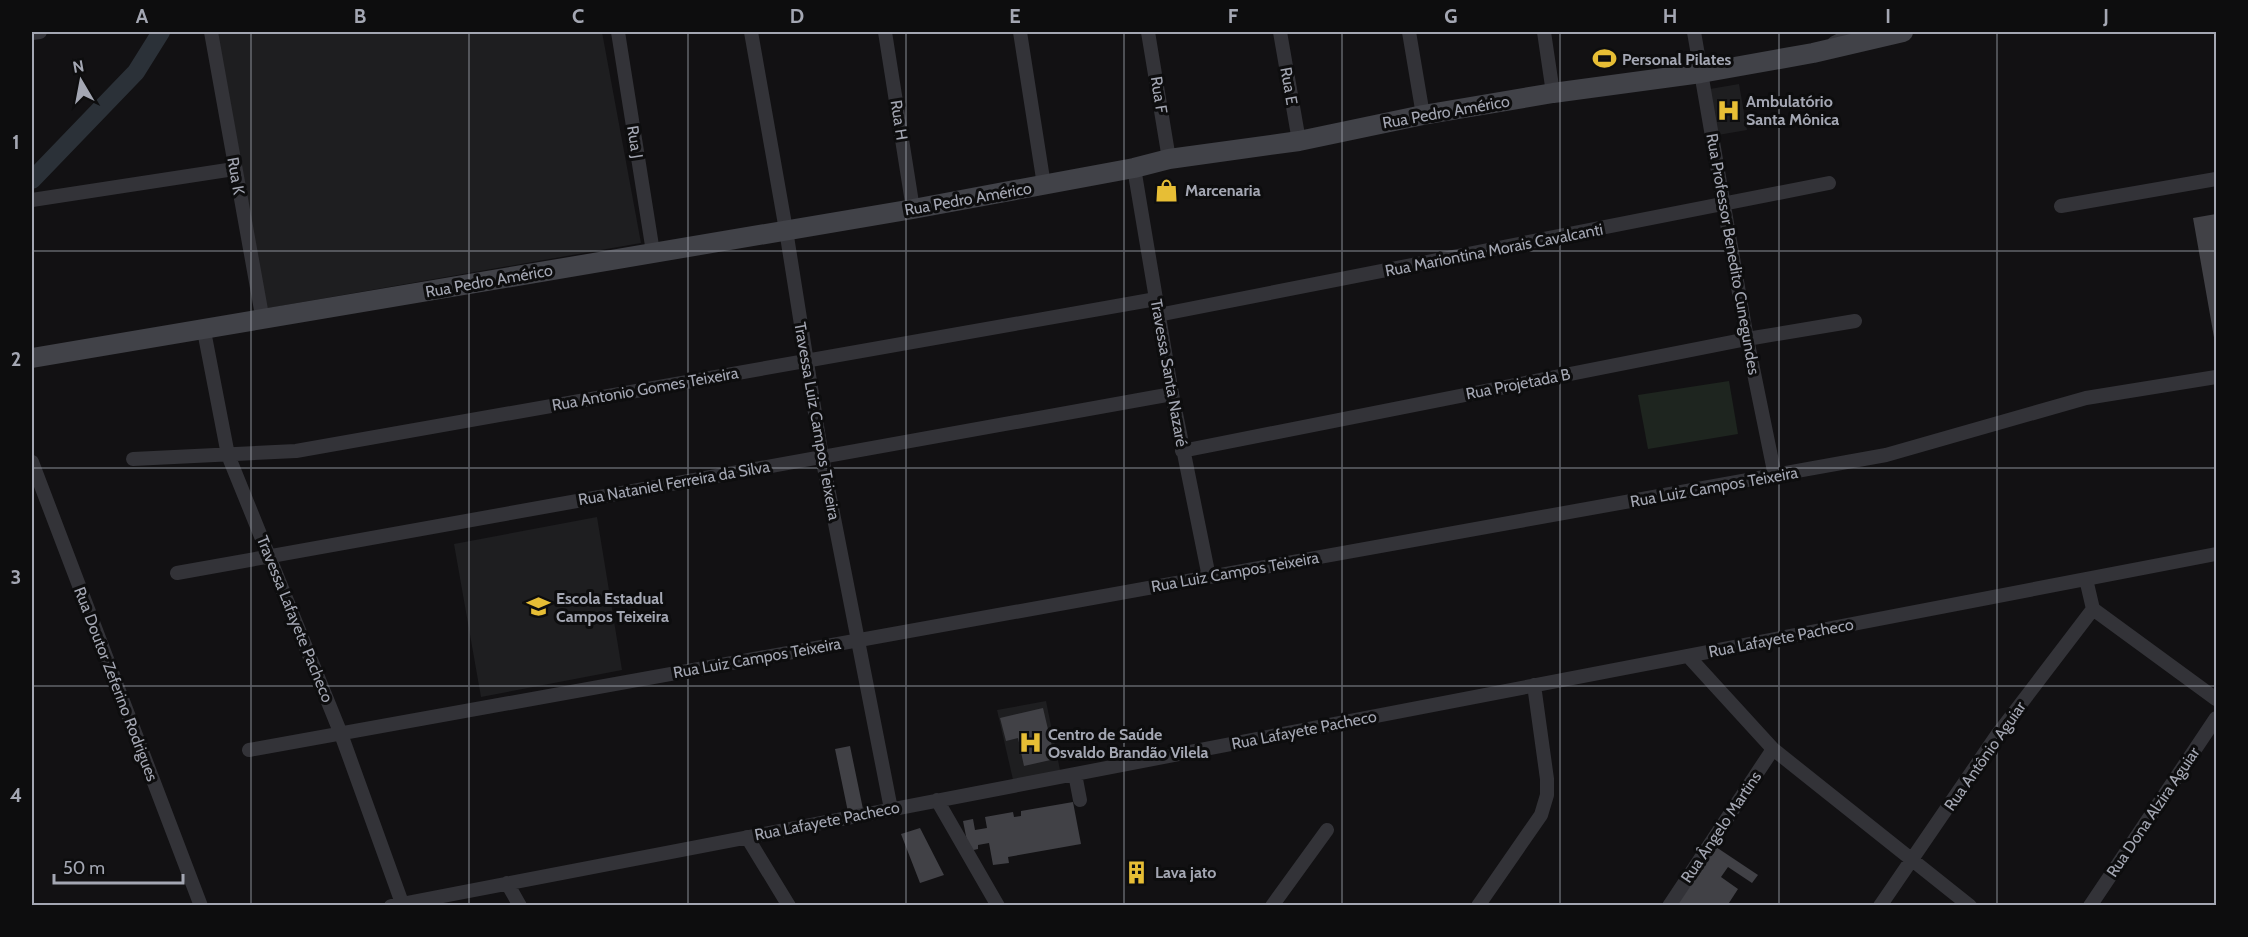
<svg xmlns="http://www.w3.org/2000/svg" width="2248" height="937" font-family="Cabin,sans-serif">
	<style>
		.built { fill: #1e1e20 }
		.green { fill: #1e251f }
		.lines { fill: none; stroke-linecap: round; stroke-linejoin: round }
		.canal { stroke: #2b3138; stroke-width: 18 }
		.building { fill: #414146 }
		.street { stroke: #333338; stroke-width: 14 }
		.secondary { stroke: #414248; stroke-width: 20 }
		.grid { fill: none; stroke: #a4a7b3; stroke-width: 1.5; stroke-opacity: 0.55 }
		.labels { text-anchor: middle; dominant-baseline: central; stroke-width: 6; stroke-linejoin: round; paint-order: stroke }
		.poi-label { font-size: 16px; font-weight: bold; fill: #a4a7b3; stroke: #0d0d0e; text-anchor: start }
		.street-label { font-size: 16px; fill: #a4a7b3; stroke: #0d0d0e }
		.neatline { fill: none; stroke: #a4a7b3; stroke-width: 2 }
		.grid-label { font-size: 20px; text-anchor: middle; font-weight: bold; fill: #a4a7b3 }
	</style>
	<rect width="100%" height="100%" fill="#121113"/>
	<path class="built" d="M214,32H602L641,243L263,309Z
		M1739,84L1747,130L1718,135L1710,89Z
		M597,517L622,670L481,697L454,544Z
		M1046,701L1061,775L1014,784L997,710Z"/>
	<path class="green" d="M1729,381L1738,434L1648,449L1638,395Z"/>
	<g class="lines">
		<path class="canal" d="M32,180L136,72L161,32"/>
	</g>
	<path class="building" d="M2216,214V343H2215L2193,218Z
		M1043,708L1055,759L1024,766L1018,738L1006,741L1000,718Z
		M850,746L863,809L848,812L835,749Z
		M1073,802L1081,844L1008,857L1009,863L993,865L989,843L978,845V849L969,851L963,821L973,819L975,830L987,828L985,817L1013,812L1014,817L1021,816V811Z
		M920,828L944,875L920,883L901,834Z
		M1713,845L1758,875L1752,883L1728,867L1721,877L1738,889L1727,906H1672Z
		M1139,863L1146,875L1135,881L1129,868Z"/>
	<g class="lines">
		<path class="street" d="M211,32L263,321
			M618,32L653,252
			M751,32L786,230L822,457L891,809
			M885,32L913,209
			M1020,32L1044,185
			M1148,32L1169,159
			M1280,32L1299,141
			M1409,32L1423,115
			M1544,32L1553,93
			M1694,32L1747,339L1775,476
			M32,33L40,32
			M1834,43L1856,32
			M1134,168L1172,394L1209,577
			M32,200L234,169
			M2061,206L2216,179
			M1158,315L1829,183
			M204,331L228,455L341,734L402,903
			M1182,451L1747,339L1855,321
			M133,459L296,451L1156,299
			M32,462L201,906
			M177,573L1172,394
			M2086,579L2093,609L2216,699
			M1688,656L1773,749L1970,906
			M249,750L1886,455L2086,398L2216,377
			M1075,774L1080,800
			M937,800L998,906
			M747,837L789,906
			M507,883L520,906
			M391,906L2216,554
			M1272,906L1327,830
			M1478,906L1541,815L1547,795V779L1534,685
			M1669,906L1773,749
			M1880,906L1997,735L2093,609
			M2090,906L2216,718"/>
		<path class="secondary" d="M32,358L913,209L1134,168L1169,159L1299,141L1423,115L1553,93L1701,73L1813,53L1903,32"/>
	</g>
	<path class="grid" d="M251,32V906M469,32V906M688,32V906M906,32V906M1124,32V906M1342,32V906M1560,32V906M1779,32V906M1997,32V906M32,251H2216M32,468H2216M32,686H2216"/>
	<defs>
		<symbol id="stadium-bare" viewBox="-9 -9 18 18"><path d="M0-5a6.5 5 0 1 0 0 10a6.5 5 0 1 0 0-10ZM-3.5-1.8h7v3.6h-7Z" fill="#e7be35" stroke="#0d0d0e" stroke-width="2.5" paint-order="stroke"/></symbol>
		<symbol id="hospital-bare" viewBox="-9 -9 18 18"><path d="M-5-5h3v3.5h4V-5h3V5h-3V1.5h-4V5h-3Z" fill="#e7be35" stroke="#0d0d0e" stroke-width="2.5" paint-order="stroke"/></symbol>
		<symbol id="shop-bare" viewBox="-9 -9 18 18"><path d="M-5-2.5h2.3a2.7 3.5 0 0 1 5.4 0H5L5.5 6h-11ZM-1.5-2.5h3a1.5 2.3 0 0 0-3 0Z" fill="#e7be35" stroke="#0d0d0e" stroke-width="2.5" paint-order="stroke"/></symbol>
		<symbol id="school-bare" viewBox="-9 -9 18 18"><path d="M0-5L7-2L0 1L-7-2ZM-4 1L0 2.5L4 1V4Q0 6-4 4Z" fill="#e7be35" stroke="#0d0d0e" stroke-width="2.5" paint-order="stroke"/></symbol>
		<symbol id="building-bare" viewBox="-9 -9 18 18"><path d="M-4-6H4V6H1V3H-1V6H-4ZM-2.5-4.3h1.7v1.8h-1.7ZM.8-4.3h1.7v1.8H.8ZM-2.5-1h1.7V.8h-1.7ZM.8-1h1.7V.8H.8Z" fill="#e7be35" stroke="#0d0d0e" stroke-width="2.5" paint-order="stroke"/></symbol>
	</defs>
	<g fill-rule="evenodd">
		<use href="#stadium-bare" x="1588" y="42" width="33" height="33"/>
		<use href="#hospital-bare" x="1712" y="94" width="33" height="33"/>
		<use href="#shop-bare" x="1150" y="174" width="33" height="33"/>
		<use href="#school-bare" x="522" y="590" width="33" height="33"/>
		<use href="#hospital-bare" x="1014" y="726" width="33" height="33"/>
		<use href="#building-bare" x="1120" y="856" width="33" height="33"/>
	</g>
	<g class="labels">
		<g class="poi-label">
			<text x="1622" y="59">Personal Pilates</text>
			<text x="1746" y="101">Ambulatório<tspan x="1746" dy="18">Santa Mônica</tspan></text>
			<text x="1185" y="190">Marcenaria</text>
			<text x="556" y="598">Escola Estadual<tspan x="556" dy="18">Campos Teixeira</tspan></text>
			<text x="1048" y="734">Centro de Saúde<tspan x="1048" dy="18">Osvaldo Brandão Vilela</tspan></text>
			<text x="1155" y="872">Lava jato</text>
		</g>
		<g class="street-label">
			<text transform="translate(1289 86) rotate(80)">Rua E</text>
			<text transform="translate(1159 95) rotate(81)">Rua F</text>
			<text transform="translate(1446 112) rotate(-10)">Rua Pedro Américo</text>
			<text transform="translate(899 120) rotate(81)">Rua H</text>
			<text transform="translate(635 142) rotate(81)">Rua J</text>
			<text transform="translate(236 176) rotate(80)">Rua K</text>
			<text transform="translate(968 199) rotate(-10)">Rua Pedro Américo</text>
			<text transform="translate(1494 250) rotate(-11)">Rua Mariontina Morais Cavalcanti</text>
			<text transform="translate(1733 254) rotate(80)">Rua Professor Benedito Cunegundes</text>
			<text transform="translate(489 281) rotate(-10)">Rua Pedro Américo</text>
			<text transform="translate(1169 373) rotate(80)">Travessa Santa Nazaré</text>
			<text transform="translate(1518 384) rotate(-11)">Rua Projetada B</text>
			<text transform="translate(645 389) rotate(-10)">Rua Antonio Gomes Teixeira</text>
			<text transform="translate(817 421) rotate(80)">Travessa Luiz Campos Teixeira</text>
			<text transform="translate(674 483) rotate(-10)">Rua Nataniel Ferreira da Silva</text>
			<text transform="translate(1714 487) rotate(-10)">Rua Luiz Campos Teixeira</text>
			<text transform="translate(1235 572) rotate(-10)">Rua Luiz Campos Teixeira</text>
			<text transform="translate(295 619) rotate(68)">Travessa Lafayete Pacheco</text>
			<text transform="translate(1781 638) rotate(-11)">Rua Lafayete Pacheco</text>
			<text transform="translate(757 658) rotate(-10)">Rua Luiz Campos Teixeira</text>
			<text transform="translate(116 684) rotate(69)">Rua Doutor Zeferino Rodrigues</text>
			<text transform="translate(1304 730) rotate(-11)">Rua Lafayete Pacheco</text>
			<text transform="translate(1985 756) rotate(-55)">Rua Antônio Aguiar</text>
			<text transform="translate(2153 812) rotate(-56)">Rua Dona Alzira Aguiar</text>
			<text transform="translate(827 821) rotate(-11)">Rua Lafayete Pacheco</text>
			<text transform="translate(1721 827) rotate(-56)">Rua Ângelo Martins</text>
		</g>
	</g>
	<rect width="2248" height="937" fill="none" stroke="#0d0d0e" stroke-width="66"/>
	<g transform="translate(81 81) rotate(350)" stroke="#0d0d0e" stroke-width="4.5" paint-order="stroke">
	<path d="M0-4.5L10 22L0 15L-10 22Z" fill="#a4a7b3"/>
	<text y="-9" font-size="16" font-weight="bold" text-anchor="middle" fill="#a4a7b3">N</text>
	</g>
	<path d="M54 874v9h129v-9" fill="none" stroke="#a4a7b3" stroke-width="3"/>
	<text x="63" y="874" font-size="18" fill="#a4a7b3" stroke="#0d0d0e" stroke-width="4.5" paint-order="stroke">50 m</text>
	<rect x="33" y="33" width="2182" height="871" class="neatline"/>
	<g class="grid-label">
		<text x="142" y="23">A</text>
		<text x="360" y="23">B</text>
		<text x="578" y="23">C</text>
		<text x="797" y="23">D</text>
		<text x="1015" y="23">E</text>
		<text x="1233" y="23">F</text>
		<text x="1451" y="23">G</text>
		<text x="1670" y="23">H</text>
		<text x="1888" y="23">I</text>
		<text x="2106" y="23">J</text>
		<text x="16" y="149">1</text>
		<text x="16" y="366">2</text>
		<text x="16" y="584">3</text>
		<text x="16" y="802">4</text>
	</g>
</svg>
